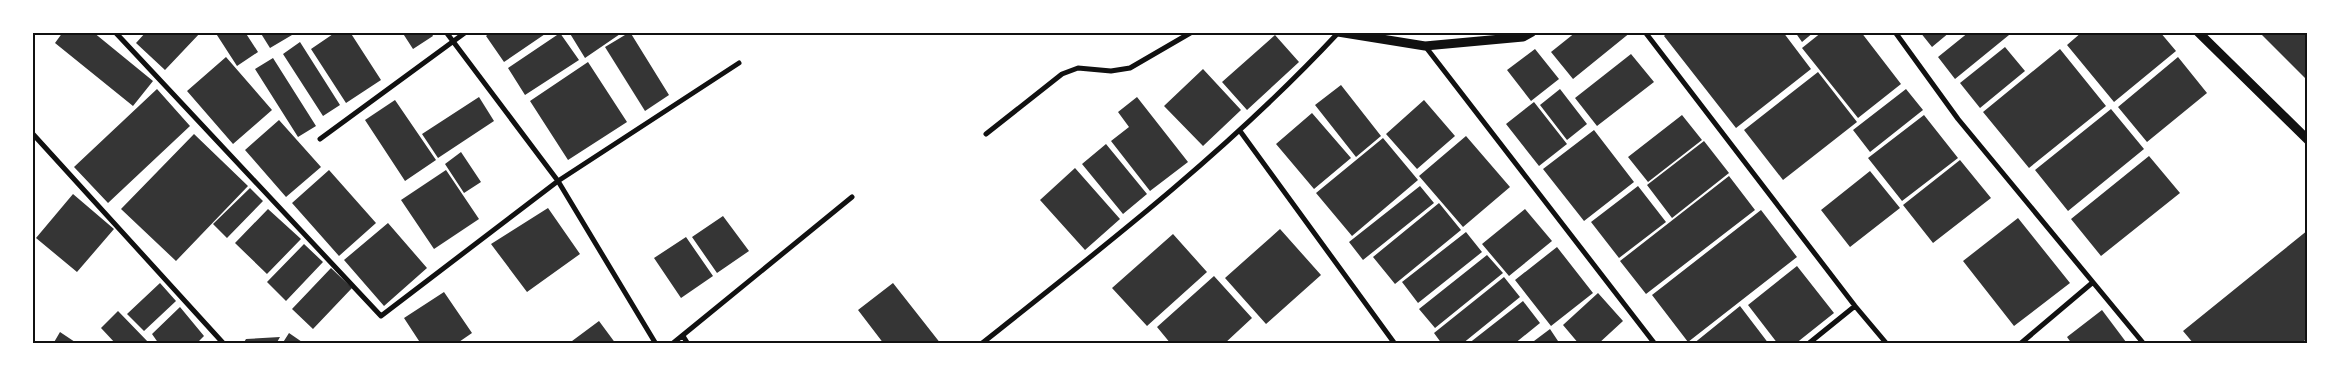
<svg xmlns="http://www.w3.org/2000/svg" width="2340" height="376" font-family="Mulish,sans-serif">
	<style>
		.building { fill: #353535 }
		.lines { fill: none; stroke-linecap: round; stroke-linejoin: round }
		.minor { stroke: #111; stroke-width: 5 }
		.tertiary { stroke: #111; stroke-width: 9 }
		.neatline { fill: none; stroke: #111; stroke-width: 2 }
	</style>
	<rect width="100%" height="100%" fill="#fff"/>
	<path class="building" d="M63,32H93L153,81L133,106L55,43Z
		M146,32H201L165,70L136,43Z
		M215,32H245L258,52L237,66Z
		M260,32H290L292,35L270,48Z
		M336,32H350L381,80L346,103L311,49Z
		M402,32H431L433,36L413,49Z
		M491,32H548L504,62L486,36Z
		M569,32H623L585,58Z
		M630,32L669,95L645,111L605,47Z
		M1576,32H1631L1573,79L1551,52Z
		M1668,32H1783L1811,69L1736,128L1664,36Z
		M1795,32H1814L1802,42Z
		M1822,32H1861L1901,84L1858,118L1802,48Z
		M1920,32H1950L1932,47Z
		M1969,32H2007L2009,35L1955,79L1938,57Z
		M2082,32H2160L2176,51L2114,102L2067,45Z
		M2264,32H2308V81L2262,35Z
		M560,33L579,60L525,95L508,68Z
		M1275,35L1299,62L1247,110L1222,82Z
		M300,42L340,105L323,116L283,54Z
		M2005,47L2025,71L1980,108L1960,83Z
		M1535,49L1559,79L1531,101L1507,70Z
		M2060,49L2106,106L2029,168L1983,112Z
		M1631,54L1654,82L1597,126L1575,98Z
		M226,57L272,110L233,144L187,91Z
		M2178,57L2207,93L2147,142L2118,107Z
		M273,58L316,126L298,137L255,69Z
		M588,62L627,122L568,160L530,101Z
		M1203,69L1241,110L1203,146L1164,106Z
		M1818,72L1857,122L1783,180L1744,130Z
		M1341,85L1381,136L1356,157L1315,105Z
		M157,89L190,126L108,203L74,167Z
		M1560,89L1587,124L1567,140L1540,105Z
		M1906,89L1923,110L1870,152L1853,130Z
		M479,97L494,121L438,158L422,134Z
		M1137,97L1188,162L1150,191L1111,141L1129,127L1118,112Z
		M395,100L436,160L405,181L365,120Z
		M1424,100L1455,136L1417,169L1386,134Z
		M1534,102L1567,144L1539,166L1506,124Z
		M2111,109L2144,149L2068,211L2035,170Z
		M1312,113L1351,158L1314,189L1276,144Z
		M1682,115L1702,140L1648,182L1628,157Z
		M1924,115L1958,158L1902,201L1868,158Z
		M279,120L321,167L286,197L245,150Z
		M1594,130L1634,182L1584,221L1543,169Z
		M194,134L248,186L176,261L121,209Z
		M1466,136L1510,187L1463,227L1419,176Z
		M1383,138L1418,180L1352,236L1316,193Z
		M1704,141L1729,173L1672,218L1647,185Z
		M1106,144L1147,194L1123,214L1082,164Z
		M461,152L481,182L464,193L445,164Z
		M2149,156L2180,193L2101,256L2071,219Z
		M1960,160L1991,198L1933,243L1903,205Z
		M1075,168L1120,219L1085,250L1040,200Z
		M329,170L376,223L339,256L292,203Z
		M446,170L479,219L434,249L401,200Z
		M1870,171L1900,208L1850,247L1821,210Z
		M1729,176L1755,210L1646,294L1620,261Z
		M1420,186L1434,203L1363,260L1349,242Z
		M1638,186L1666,222L1619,258L1591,222Z
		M250,188L263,201L227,238L213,224Z
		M73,194L114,229L77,272L36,238Z
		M1439,203L1461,230L1395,284L1373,257Z
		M548,208L580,254L527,292L491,244Z
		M268,209L301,239L267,274L235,243Z
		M1525,209L1552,241L1509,276L1482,244Z
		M1761,210L1797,257L1688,342L1652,295Z
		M723,216L749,251L717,273L692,237Z
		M2018,218L2070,283L2014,326L1963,261Z
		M388,223L427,268L384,306L344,260Z
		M1280,229L1321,275L1266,324L1225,278Z
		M2308,230V338L2300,344H2194L2183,331Z
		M1466,232L1482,252L1418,303L1402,282Z
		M1173,234L1207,272L1147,326L1112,288Z
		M686,237L713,276L681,298L654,258Z
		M304,244L323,262L286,301L267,282Z
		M1557,247L1593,293L1551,326L1515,280Z
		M1487,255L1503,273L1435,328L1419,309Z
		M1797,266L1834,313L1795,344H1778L1748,305Z
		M331,268L352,288L313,329L292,309Z
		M1214,276L1252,318L1224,344H1171L1157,327Z
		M1504,277L1520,297L1462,344H1442L1434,333Z
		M160,283L176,301L144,331L127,314Z
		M893,283L941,344H884L858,310Z
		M444,292L472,333L456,344H421L404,318Z
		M1598,293L1623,321L1598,344H1579L1563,325Z
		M1523,301L1540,323L1514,344H1468Z
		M1740,306L1769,344H1693Z
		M180,307L204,336L196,344H159L152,334Z
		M2102,310L2126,342L2124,344H2072L2067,337Z
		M118,311L150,344H116L101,328Z
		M599,321L616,344H568Z
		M1550,329L1560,344H1530Z
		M60,332L78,344H53Z
		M289,333L305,344H282Z
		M280,337L276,344H243L246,339Z"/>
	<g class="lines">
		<path class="minor" d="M115,32L381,316L558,181L739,63
			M446,32L558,181L656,344
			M1645,32L1855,306L1887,344
			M1895,32L1958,119L2144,344
			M1425,46L1655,344
			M1240,131L1395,344
			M32,133L224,344
			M986,134L1062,74L1078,68L1111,71L1130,68L1192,32
			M320,139L466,32
			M683,336L688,344
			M672,344L852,197
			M981,344C1105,246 1231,148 1338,33
			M1808,344L1855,306
			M2020,344L2092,283"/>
		<path class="tertiary" d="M1338,32L1425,46L1523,37L1532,32
			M2198,32L2308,140"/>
	</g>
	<rect width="2340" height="376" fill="none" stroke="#ffffff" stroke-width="68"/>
	<rect x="34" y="34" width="2272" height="308" class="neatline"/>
</svg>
